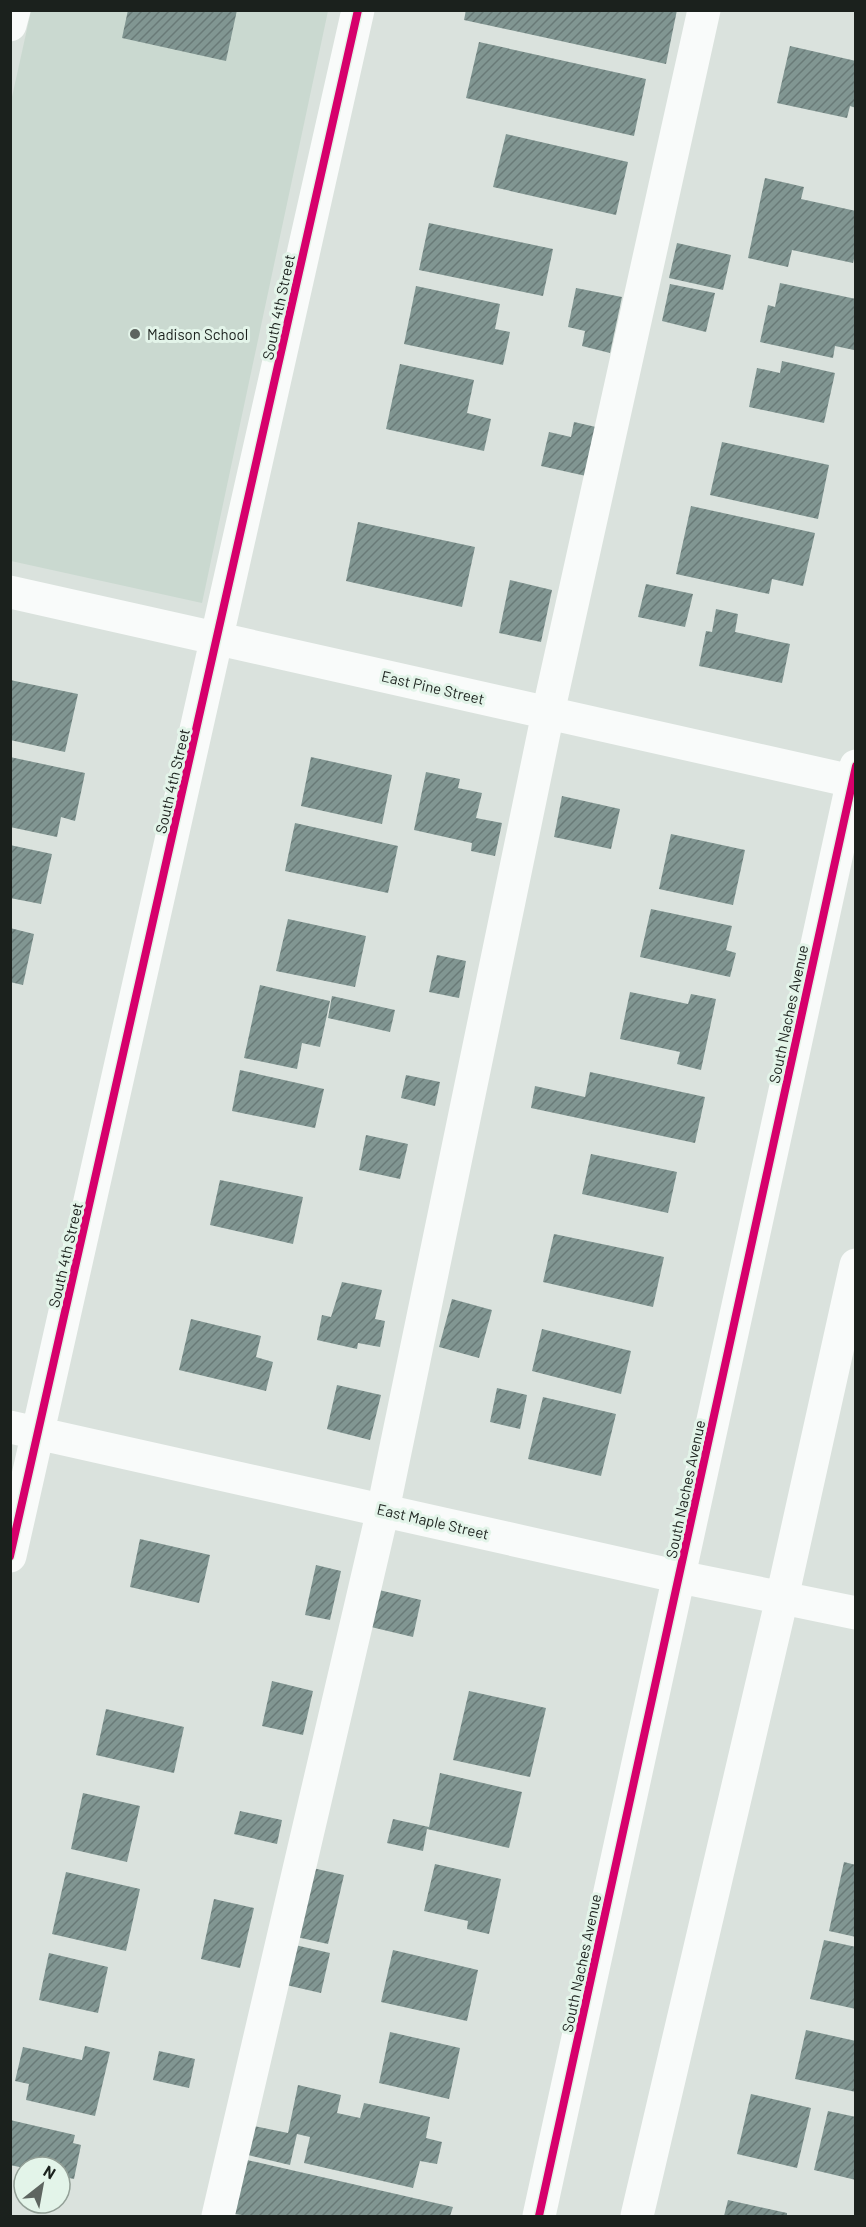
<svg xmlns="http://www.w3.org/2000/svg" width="866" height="2227" font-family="Barlow,sans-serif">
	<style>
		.built { fill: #cad9d0 }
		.building { fill: url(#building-hatch) }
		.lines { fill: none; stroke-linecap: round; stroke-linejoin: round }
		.minor { stroke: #f9fbfa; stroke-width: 33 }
		.cycleway-casing { stroke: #e3f4e9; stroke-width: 11 }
		.cycleway { stroke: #d6006c; stroke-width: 8 }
		.poi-dot { fill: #5e6560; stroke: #e3f4e9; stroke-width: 2 }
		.labels { text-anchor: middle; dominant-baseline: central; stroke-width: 6; stroke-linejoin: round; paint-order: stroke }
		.street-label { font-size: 15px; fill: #1b211d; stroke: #e3f4e9 }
		.poi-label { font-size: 15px; fill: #1b211d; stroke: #e3f4e9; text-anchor: start }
	</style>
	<defs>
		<pattern id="building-hatch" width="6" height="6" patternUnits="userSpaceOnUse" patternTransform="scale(1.5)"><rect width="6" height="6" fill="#819692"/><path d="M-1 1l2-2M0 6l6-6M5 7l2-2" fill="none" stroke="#697a77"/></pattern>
	</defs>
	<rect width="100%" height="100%" fill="#dae2dd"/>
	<path class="built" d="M31,11H328L202,603L11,561L10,106Z"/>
	<path class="building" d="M128,10H237L226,61L122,38Z
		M466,10H677L666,64L464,20Z
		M479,42L646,79L634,136L466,98Z
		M790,46L856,61V108L850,106L847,118L777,103Z
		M506,134L628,162L616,215L493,187Z
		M765,178L804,187L801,199L856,211V250L853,263L792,250L788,267L748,258Z
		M429,223L553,249L543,296L419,270Z
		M677,243L731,255L723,290L669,278Z
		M780,283L856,299L854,350L835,346L833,358L760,342L768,305L775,307Z
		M670,284L715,293L706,332L662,321Z
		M416,286L500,304L495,329L510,332L503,365L404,344Z
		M576,288L622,297L610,353L582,346L585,331L568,327Z
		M782,361L835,373L824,423L749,407L757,368L780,373Z
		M400,364L474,380L467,413L491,419L484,451L386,429Z
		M574,422L596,427L586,476L541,466L549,432L571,437Z
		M722,442L829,465L818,519L710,495Z
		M691,506L815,533L803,586L772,579L769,594L676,574Z
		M358,522L475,547L462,607L346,581Z
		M510,580L552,590L541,642L499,633Z
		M646,584L693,594L685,627L638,617Z
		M716,609L738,614L735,632L790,644L782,683L699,666L706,631L712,632Z
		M10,680L78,694L65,752L10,740Z
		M10,757L85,773L75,821L61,817L57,837L10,827Z
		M311,757L392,775L382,824L301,806Z
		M426,772L460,779L458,788L482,793L476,818L502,823L495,856L471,851L472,843L414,830Z
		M562,796L620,809L611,849L554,837Z
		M295,823L398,846L388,893L285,871Z
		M671,834L745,850L733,905L659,889Z
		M10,845L52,854L41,904L10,898Z
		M651,909L732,926L726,950L736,953L730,977L640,957Z
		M288,919L366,936L355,987L276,971Z
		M10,928L34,934L23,985L10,982Z
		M437,955L466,961L459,998L429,992Z
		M260,985L330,1001L320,1047L302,1043L297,1069L244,1058Z
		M630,992L688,1004L691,994L716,999L701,1070L677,1064L680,1052L620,1039Z
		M332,996L395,1010L390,1032L328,1018Z
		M240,1070L324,1089L315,1128L232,1111Z
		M590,1072L705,1097L695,1143L531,1108L535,1086L585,1097Z
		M406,1075L440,1082L435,1106L401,1098Z
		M366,1135L408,1144L400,1179L359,1170Z
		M591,1154L677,1172L668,1213L582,1194Z
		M220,1180L303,1197L293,1244L210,1225Z
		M554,1234L664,1257L653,1307L543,1282Z
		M342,1282L382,1290L375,1319L385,1321L380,1347L358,1343L357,1349L317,1340L322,1315L331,1317Z
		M452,1299L492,1310L479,1358L439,1347Z
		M191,1319L261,1336L256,1357L273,1362L266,1391L179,1370Z
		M542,1329L631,1351L621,1394L532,1371Z
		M337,1385L381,1395L370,1440L327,1429Z
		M497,1388L527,1395L520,1429L490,1422Z
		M543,1397L616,1414L601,1476L528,1459Z
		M140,1539L210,1555L199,1603L130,1587Z
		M316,1565L341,1571L330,1620L305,1615Z
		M379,1590L421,1600L413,1637L371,1627Z
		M272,1681L313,1691L303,1735L262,1726Z
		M469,1691L546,1708L530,1777L453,1760Z
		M106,1709L184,1727L174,1773L96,1755Z
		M440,1773L522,1792L509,1848L427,1829L423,1851L387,1843L393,1819L429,1827Z
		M83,1793L140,1806L127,1862L71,1849Z
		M240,1811L282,1820L277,1844L234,1834Z
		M844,1862L856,1865V1937L829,1931Z
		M435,1864L501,1879L489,1934L467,1929L468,1921L424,1911Z
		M308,1867L344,1875L328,1944L292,1936Z
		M66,1872L140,1889L126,1951L52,1934Z
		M214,1899L254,1908L240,1968L201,1959Z
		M824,1940L856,1947V2009L810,1999Z
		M295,1945L330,1953L321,1993L286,1985Z
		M393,1950L478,1970L467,2021L381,2002Z
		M49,1953L108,1967L98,2013L39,2000Z
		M806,2030L856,2041V2092L795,2079Z
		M390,2032L460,2048L449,2099L379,2083Z
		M85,2046L110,2052L95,2116L26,2100L29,2084L15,2081L23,2047L82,2060Z
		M159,2051L195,2059L189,2088L153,2080Z
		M298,2085L341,2095L337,2113L360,2118L364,2103L430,2117L426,2138L442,2142L437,2164L420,2161L413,2188L304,2163L310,2137L297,2134L290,2165L248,2155L254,2126L288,2133Z
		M751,2094L811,2108L797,2168L737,2154Z
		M828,2111L856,2117V2180L814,2170Z
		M10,2120L75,2135L73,2143L81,2145L74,2179L60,2176V2167L24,2168L10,2165Z
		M247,2160L453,2207L450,2216H248L235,2214Z
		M728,2200L787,2213V2216H724Z"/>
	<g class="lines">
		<path class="minor" d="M10,25L14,10
			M10,592L856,782
			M10,1427L680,1577L856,1613
			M10,1556L358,10
			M218,2216L383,1510L548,713L704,10
			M539,2216L856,766
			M637,2216L782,1598L856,1265"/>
		<defs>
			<path id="cycleway" d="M10,1556L358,10
				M539,2216L856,766"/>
		</defs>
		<use href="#cycleway" class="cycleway-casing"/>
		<use href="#cycleway" class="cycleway"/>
	</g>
	<circle class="poi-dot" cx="135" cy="334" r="6"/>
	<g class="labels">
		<g class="street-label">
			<text transform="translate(278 307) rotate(-78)">South 4th Street</text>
			<text transform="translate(433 687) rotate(13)">East Pine Street</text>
			<text transform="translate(172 781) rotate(-77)">South 4th Street</text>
			<text transform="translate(788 1014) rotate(-78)">South Naches Avenue</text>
			<text transform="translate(65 1255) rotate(-77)">South 4th Street</text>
			<text transform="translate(685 1489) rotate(-78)">South Naches Avenue</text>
			<text transform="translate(433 1521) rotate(13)">East Maple Street</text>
			<text transform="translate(581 1963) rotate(-78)">South Naches Avenue</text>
		</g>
		<g class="poi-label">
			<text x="147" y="334">Madison School</text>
		</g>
	</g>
	<rect width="866" height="2227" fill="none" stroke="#1b211d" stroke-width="24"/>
	<g transform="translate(42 2185) rotate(31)"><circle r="28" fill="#e3f4e9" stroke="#93a097" stroke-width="1.5"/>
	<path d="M0-4.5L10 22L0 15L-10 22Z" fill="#5e6560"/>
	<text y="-9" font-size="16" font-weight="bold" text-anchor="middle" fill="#1b211d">N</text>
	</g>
</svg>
